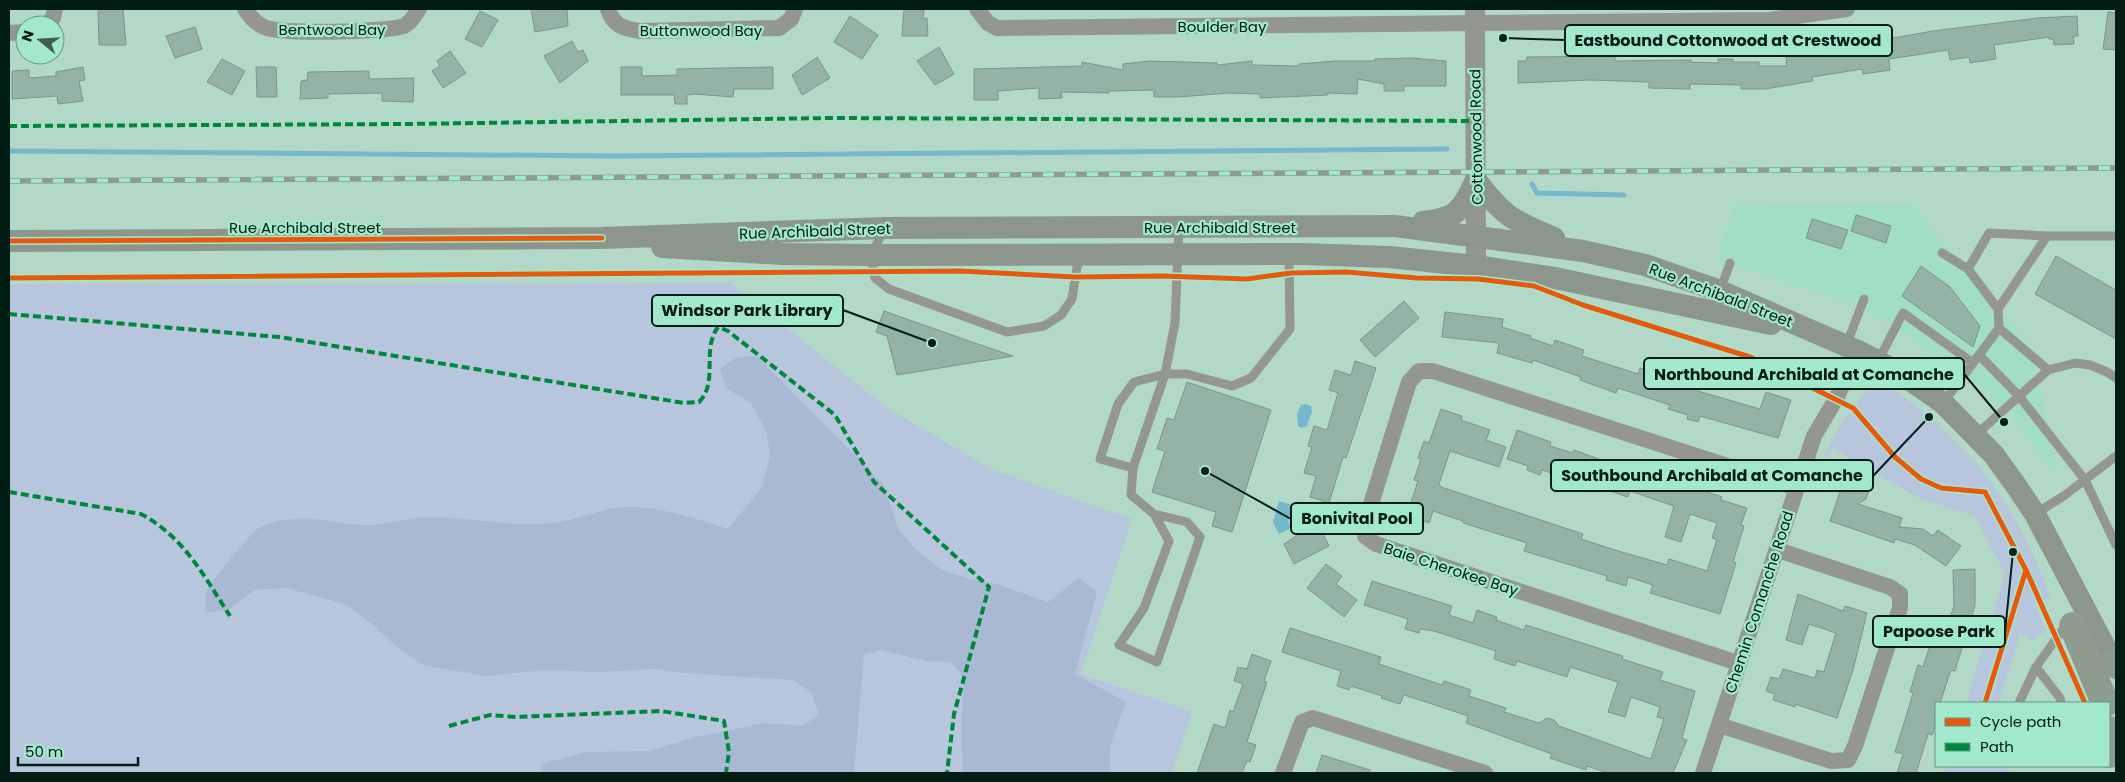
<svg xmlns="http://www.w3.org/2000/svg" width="2125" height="782" font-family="Poppins,sans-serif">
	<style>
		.built { fill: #a2dec6 }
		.green { fill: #b7c6dc }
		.forest { fill: #a9b8d3 }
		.water { fill: #76b8cb }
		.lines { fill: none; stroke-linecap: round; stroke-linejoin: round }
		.stream { stroke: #76b8cb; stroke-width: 5 }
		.building { fill: #94b3a6; stroke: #78978a }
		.service { stroke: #93978f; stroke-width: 9 }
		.minor { stroke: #93978f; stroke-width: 16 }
		.tertiary { stroke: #93978f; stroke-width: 20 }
		.secondary { stroke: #8d968c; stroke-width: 22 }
		.trunk { stroke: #8e9c90; stroke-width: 28 }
		.rail-casing { stroke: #8b9d93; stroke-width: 5.5 }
		.rail { stroke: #a2e8cc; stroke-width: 4; stroke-dasharray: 11; stroke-linecap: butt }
		.quiet { stroke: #00873e; stroke-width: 4; stroke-dasharray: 8 4; stroke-linecap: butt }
		.cycleway-casing { stroke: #a2e8cc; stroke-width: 8 }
		.cycleway { stroke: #e8590c; stroke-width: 5 }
		.labels { text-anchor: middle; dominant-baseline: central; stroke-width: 4.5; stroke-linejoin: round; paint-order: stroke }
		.street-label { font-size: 15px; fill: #011d14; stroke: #a2e8cc }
		.leader { fill: none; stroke: #011d14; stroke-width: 2 }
		.callout-dot { fill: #011d14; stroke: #a2e8cc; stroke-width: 2 }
		.callout { fill: #a2e8cc; stroke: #011d14; stroke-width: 2 }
		.callout-label { font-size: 16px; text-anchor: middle; font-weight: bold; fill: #011d14 }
	</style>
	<rect width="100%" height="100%" fill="#b2d8c8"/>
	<path class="built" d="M1911,204L2031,346L2059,478L2009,413L1963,374L1899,331L1856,305L1718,261L1734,205Z"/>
	<path class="green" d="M730,283L889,409L993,470L1132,519L1081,674L1192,711L1172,773H9V284Z
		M1878,383C1896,389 1908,400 1923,412C1984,461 2025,523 2050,598L2035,604L2046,631L2032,640L2020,633L1999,703H1966L2005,574L1975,516L1917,497L1833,449L1818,466L1843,421L1871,385Z
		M1947,766H2006L2011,773H1944Z"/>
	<path class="forest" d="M757,356L883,484L899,530L915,549L941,569L969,579L997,584L1048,602L1079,578L1097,592L1075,674L1126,702L1110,746V773H963L961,727L964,678L951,662L926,661L881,650L864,654L854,773H541V764L587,752L649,751L692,738L764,723L803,726L819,714L811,692L793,680L684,673L655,669L598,672L547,670L485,676L423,665L398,648L373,625L345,604L286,588L255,590L228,610L205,613C206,606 204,596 207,590C210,583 253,530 260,527C301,511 320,522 360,525C379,527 397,520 416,518C463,514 511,530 559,522C584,518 610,505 636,507C668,509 697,519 728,529L762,487L770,456L767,433L751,403L726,388L720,369L737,357Z"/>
	<path class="water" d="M1306,404L1311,406L1312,411L1307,426L1302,428L1298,426L1297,414L1301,405Z
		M1279,501L1293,505L1288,521L1291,528L1279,534L1273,522Z"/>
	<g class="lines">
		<path class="stream" d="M9,151L615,156L1447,149
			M1532,184L1537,193L1624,195"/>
	</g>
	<path class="building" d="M98,9H123L126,45H99Z
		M531,9H567L568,26L535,32Z
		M904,9L924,10L923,19L927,18L928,36H902Z
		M480,11L498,20L482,47L465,39Z
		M2108,12L2116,13V50L2103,49Z
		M850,16L878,35L862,59L834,42Z
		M2077,16L2078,36H2073L2074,44L2054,45L2053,39H2049V37L1994,45L1996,59L1970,63L1969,57L1950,60L1948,50L1889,59L1890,70L1863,74L1862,69L1812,77L1813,81L1765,89H1741V85L1690,84V89L1649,88V82L1590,80L1518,83V61H1526L1527,57L1615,56V61L1691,60V62L1718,63V59H1733V62H1759V66H1787L1786,56L1842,48V53L1869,50L1868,46L1893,42V38L1933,31L2038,18Z
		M195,27L202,49L175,58L166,36Z
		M572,41L578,52L583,50L588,61L560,83L544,56Z
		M939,47L954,74L935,85L917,61Z
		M450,51L466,73L443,88L432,71L440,66L437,61Z
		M817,57L830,78L802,95L792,75Z
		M1412,58L1446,61V86H1404V91H1384V84L1358,79L1357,94L1328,93V95L1260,98V94L1228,93L1178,97H1154V90L1109,91V93L1061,92L1062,98L1039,99V88L998,91V100H974V69L1082,66V62L1123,70V64L1149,61L1217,63L1218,65L1252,61V65L1299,66V64L1335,61H1375V59Z
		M222,59L245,71L232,95L207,82Z
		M83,67L85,80L79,81L83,101L58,104L57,96L12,99V71L29,70V78L56,76V72Z
		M256,67H276L277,97H257Z
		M621,67H642V76L677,75V69L773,67V89H734L733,97L694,94L687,95V104H675L674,95H621Z
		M369,71V79L414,78L413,102L382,101V93L328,94V98L300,99L301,81L307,80L308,72Z
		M1856,215L1891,226L1886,243L1851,231Z
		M1812,219L1848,230L1841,249L1806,238Z
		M2056,256L2116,290V339L2035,294Z
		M1921,266L1950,287L1980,326L1973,347L1902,296Z
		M1404,301L1419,318L1375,357L1360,340Z
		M884,311L969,341L1013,356L897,375L887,336L876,332Z
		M1445,312L1503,319L1502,327L1531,336L1530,338L1553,346L1555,340L1584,350L1582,356L1638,374L1640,368L1677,380L1680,373L1702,380L1698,391L1760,409L1766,392L1791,400L1778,438L1700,416L1698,422L1687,419L1688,415L1668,409L1670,405L1618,388L1616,393L1580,380L1581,377L1533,360L1532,363L1497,353L1499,343L1442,337Z
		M1355,361L1376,368L1346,458L1343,457L1329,503L1310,497L1316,476L1304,473L1312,447L1308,446L1314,426L1327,430L1338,393L1329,390L1335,370L1351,375Z
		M1187,382L1271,410L1232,532L1212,526L1216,512L1152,492L1165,451L1157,449L1167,418L1174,420Z
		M1441,409L1462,416L1461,420L1490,430L1486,440L1506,447L1499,467L1450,451L1439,484L1441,487L1583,534L1581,539L1615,550L1667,565L1669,559L1707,571L1717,539L1712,538L1717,523L1690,514L1681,542L1665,537L1674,506L1630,491L1628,497L1585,483L1583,490L1567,485L1569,479L1542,470L1540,475L1527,470L1528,466L1507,459L1517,430L1551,442L1550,446L1573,453L1574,450L1640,474L1642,470L1722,497L1721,500L1747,508L1741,525L1744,526L1733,562L1736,563L1720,614L1650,593L1653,585L1628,577L1626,586L1606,580L1607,576L1524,551L1527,543L1463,523V521L1433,511L1429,523L1407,515L1418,481L1414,480L1421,459L1418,458L1424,441L1429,443Z
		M1843,469L1873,479L1866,499L1858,504L1902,518L1899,527L1923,529L1933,536L1938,530L1961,546L1946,566L1915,545L1895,539L1894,543L1830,521L1840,492L1836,491Z
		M1297,502L1309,505L1329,546L1294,564L1284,544L1299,534L1292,520Z
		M1326,564L1342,576L1336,584L1357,600L1344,617L1307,588Z
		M1975,569V605L1955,671L1951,670L1940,703H1936L1934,723L1936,724L1932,735L1928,734L1916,773H1897L1903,754L1895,752L1909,707L1913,693L1910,692L1918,665L1923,667L1931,642L1941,645L1954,606L1953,570Z
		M1372,581L1452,606L1449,615L1473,623L1477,610L1497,617L1496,620L1524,630L1526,625L1623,656L1622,659L1663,672L1660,680L1695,691L1682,738L1687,740L1673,773H1608L1587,766L1586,770L1550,758L1552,754L1466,723L1468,716L1429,703L1404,695L1400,704L1381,698L1382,696L1351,686L1349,690L1337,686L1341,671L1282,652L1290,628L1381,657L1379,664L1442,685L1444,681L1471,690L1469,696L1506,708L1504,712L1539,723L1547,718L1554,720L1559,726L1651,759L1664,719L1657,717L1660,707L1631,697L1625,717L1608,712L1618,682L1570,667L1567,677L1517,661L1515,666L1494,659L1496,651L1434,631L1420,629L1419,633L1405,629L1408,619L1364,605Z
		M1798,594L1843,611L1845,606L1867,613L1853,670L1837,718L1795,704V707L1773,700L1775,694L1766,691L1771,677L1779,679L1783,669L1815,678L1817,670L1824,672L1836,633L1809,624L1802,645L1786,640Z
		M1252,654L1271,661L1264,681L1267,682L1247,742L1256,745L1250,762L1247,761L1242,773H1197L1214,724L1225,728L1230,710L1233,712L1243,684L1234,681L1238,667L1247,669Z
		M1322,755L1370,770V773H1316Z"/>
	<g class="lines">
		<path class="service" d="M1179,227L1175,323L1165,374L1133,468L1100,459L1118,404L1134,382L1165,374H1187L1232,386L1251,378L1290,329L1289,255
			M884,230L871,255L875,278L889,289L1007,332L1044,326L1061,315L1072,299L1079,255
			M1942,253L1968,269L1989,233L2047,236
			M1968,269L1998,309
			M1720,291L1730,263
			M1846,346L1864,299
			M1979,355L1999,328
			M1878,361L1903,313L1973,363
			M2048,370L1999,328L1998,309L2047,236H2116
			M1943,403L1979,355L2019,396L2085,480L2116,545
			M1976,435L2048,370L2075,363L2090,365L2107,372L2116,378
			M1133,468L1131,495L1154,514L1187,522L1200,537L1157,662L1119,645L1144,608L1169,541L1154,514
			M2035,514L2065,495L2116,456
			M2036,667L2060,698L2061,703
			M2019,703L2036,667L2066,625"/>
		<path class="minor" d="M245,9C250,17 255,23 264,27C279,35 386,32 404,26C409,24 416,14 419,9
			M608,9C613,25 623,29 640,31L779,28L791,19L795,9
			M977,9L988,23L997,28L1769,20L1847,9
			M46,25L53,18L55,9
			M9,33L25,32
			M1738,663L1376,544L1365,536L1366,520L1409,382L1419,371H1433L1796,488
			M1719,725L1831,761L1848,760L1855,746L1900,608V594L1890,587L1778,550
			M1283,773L1302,722L1313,718L1485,773
			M1703,773L1814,436L1836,399L1858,351"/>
		<path class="tertiary" d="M1475,9L1476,266"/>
		<path class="secondary" d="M1423,222C1458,218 1461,211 1476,180C1503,216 1513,221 1554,238
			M9,241L602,238L885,228L1395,226L1583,251L1645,265L1720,291L1858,351L1900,373L1943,403L1994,455L2017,487L2035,514L2116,668
			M662,247L783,254L871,255L1304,254L1389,257L1476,266L1555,278L1771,324"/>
		<path class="trunk" d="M2073,626L2105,703
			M2113,663L2116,664
			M2109,730V754"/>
		<defs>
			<path id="rail" d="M9,181L2116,168"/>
		</defs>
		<use href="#rail" class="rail-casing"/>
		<use href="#rail" class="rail"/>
		<path class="quiet" d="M9,126L405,124L833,118L1476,121
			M9,314L279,337L684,403L699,402C719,382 701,350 718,327L728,331L835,415L874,482L989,587L954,714L947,773
			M9,492L141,514C184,537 204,576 230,616
			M449,726L490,715L516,717L661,711L724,721L729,752L726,773"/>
		<defs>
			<path id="cycleway" d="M9,241L602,238
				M9,278L960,271L1075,277L1163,276L1247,279L1291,273L1346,272L1417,278L1478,279L1534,286L1583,305L1750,357L1853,408L1895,457L1921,479L1941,488L1985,492L2026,570L2085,703
				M1985,703L2026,570"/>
		</defs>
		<use href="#cycleway" class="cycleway-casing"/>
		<use href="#cycleway" class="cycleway"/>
	</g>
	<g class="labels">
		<g class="street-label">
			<text x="1222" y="26">Boulder Bay</text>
			<text x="332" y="29">Bentwood Bay</text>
			<text x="701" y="30">Buttonwood Bay</text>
			<text transform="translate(1476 137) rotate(-91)">Cottonwood Road</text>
			<text x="305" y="227">Rue Archibald Street</text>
			<text x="1220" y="227">Rue Archibald Street</text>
			<text transform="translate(815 231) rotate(-2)">Rue Archibald Street</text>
			<text transform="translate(1721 295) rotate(21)">Rue Archibald Street</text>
			<text transform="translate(1451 569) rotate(18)">Baie Cherokee Bay</text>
			<text transform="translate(1759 602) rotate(-72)">Chemin Comanche Road</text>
		</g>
	</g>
	<path class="leader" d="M1503 38L1565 40M932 343L843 310M2004 422L1964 374M1929 417L1873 476M1205 471L1291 519M2013 552L2005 632"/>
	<g class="callout-dot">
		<circle cx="1503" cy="38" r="5"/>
		<circle cx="932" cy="343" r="5"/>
		<circle cx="2004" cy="422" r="5"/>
		<circle cx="1929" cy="417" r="5"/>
		<circle cx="1205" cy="471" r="5"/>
		<circle cx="2013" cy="552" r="5"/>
	</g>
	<g class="callout">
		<rect x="1565" y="25" width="327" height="31" rx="5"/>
		<rect x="652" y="295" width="191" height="31" rx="5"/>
		<rect x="1644" y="358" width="320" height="31" rx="5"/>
		<rect x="1551" y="460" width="322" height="31" rx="5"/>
		<rect x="1291" y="503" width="132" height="31" rx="5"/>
		<rect x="1873" y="616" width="132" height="31" rx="5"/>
	</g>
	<g class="callout-label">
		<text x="1728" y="46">Eastbound Cottonwood at Crestwood</text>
		<text x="747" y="316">Windsor Park Library</text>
		<text x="1804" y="380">Northbound Archibald at Comanche</text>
		<text x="1712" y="481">Southbound Archibald at Comanche</text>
		<text x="1357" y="524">Bonivital Pool</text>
		<text x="1939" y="637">Papoose Park</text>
	</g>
	<rect width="2125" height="782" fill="none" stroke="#011d14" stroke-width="20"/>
	<rect x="1935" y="702" width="175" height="65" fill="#a2e8cc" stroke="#629782"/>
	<rect x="1945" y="718" width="25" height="8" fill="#e8590c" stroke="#629782"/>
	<text x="1980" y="727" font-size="15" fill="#011d14">Cycle path</text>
	<rect x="1945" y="743" width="25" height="8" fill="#00873e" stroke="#629782"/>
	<text x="1980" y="752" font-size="15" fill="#011d14">Path</text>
	<g transform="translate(40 40) rotate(288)"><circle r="24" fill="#a2e8cc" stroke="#629782"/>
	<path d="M0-4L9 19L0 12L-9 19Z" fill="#3f5e53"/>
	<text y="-8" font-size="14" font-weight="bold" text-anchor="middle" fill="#011d14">N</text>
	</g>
	<path d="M18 757v8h120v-8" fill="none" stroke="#011d14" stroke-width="2.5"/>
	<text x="25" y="757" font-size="15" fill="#011d14" stroke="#a2e8cc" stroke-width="4" paint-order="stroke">50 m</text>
</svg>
